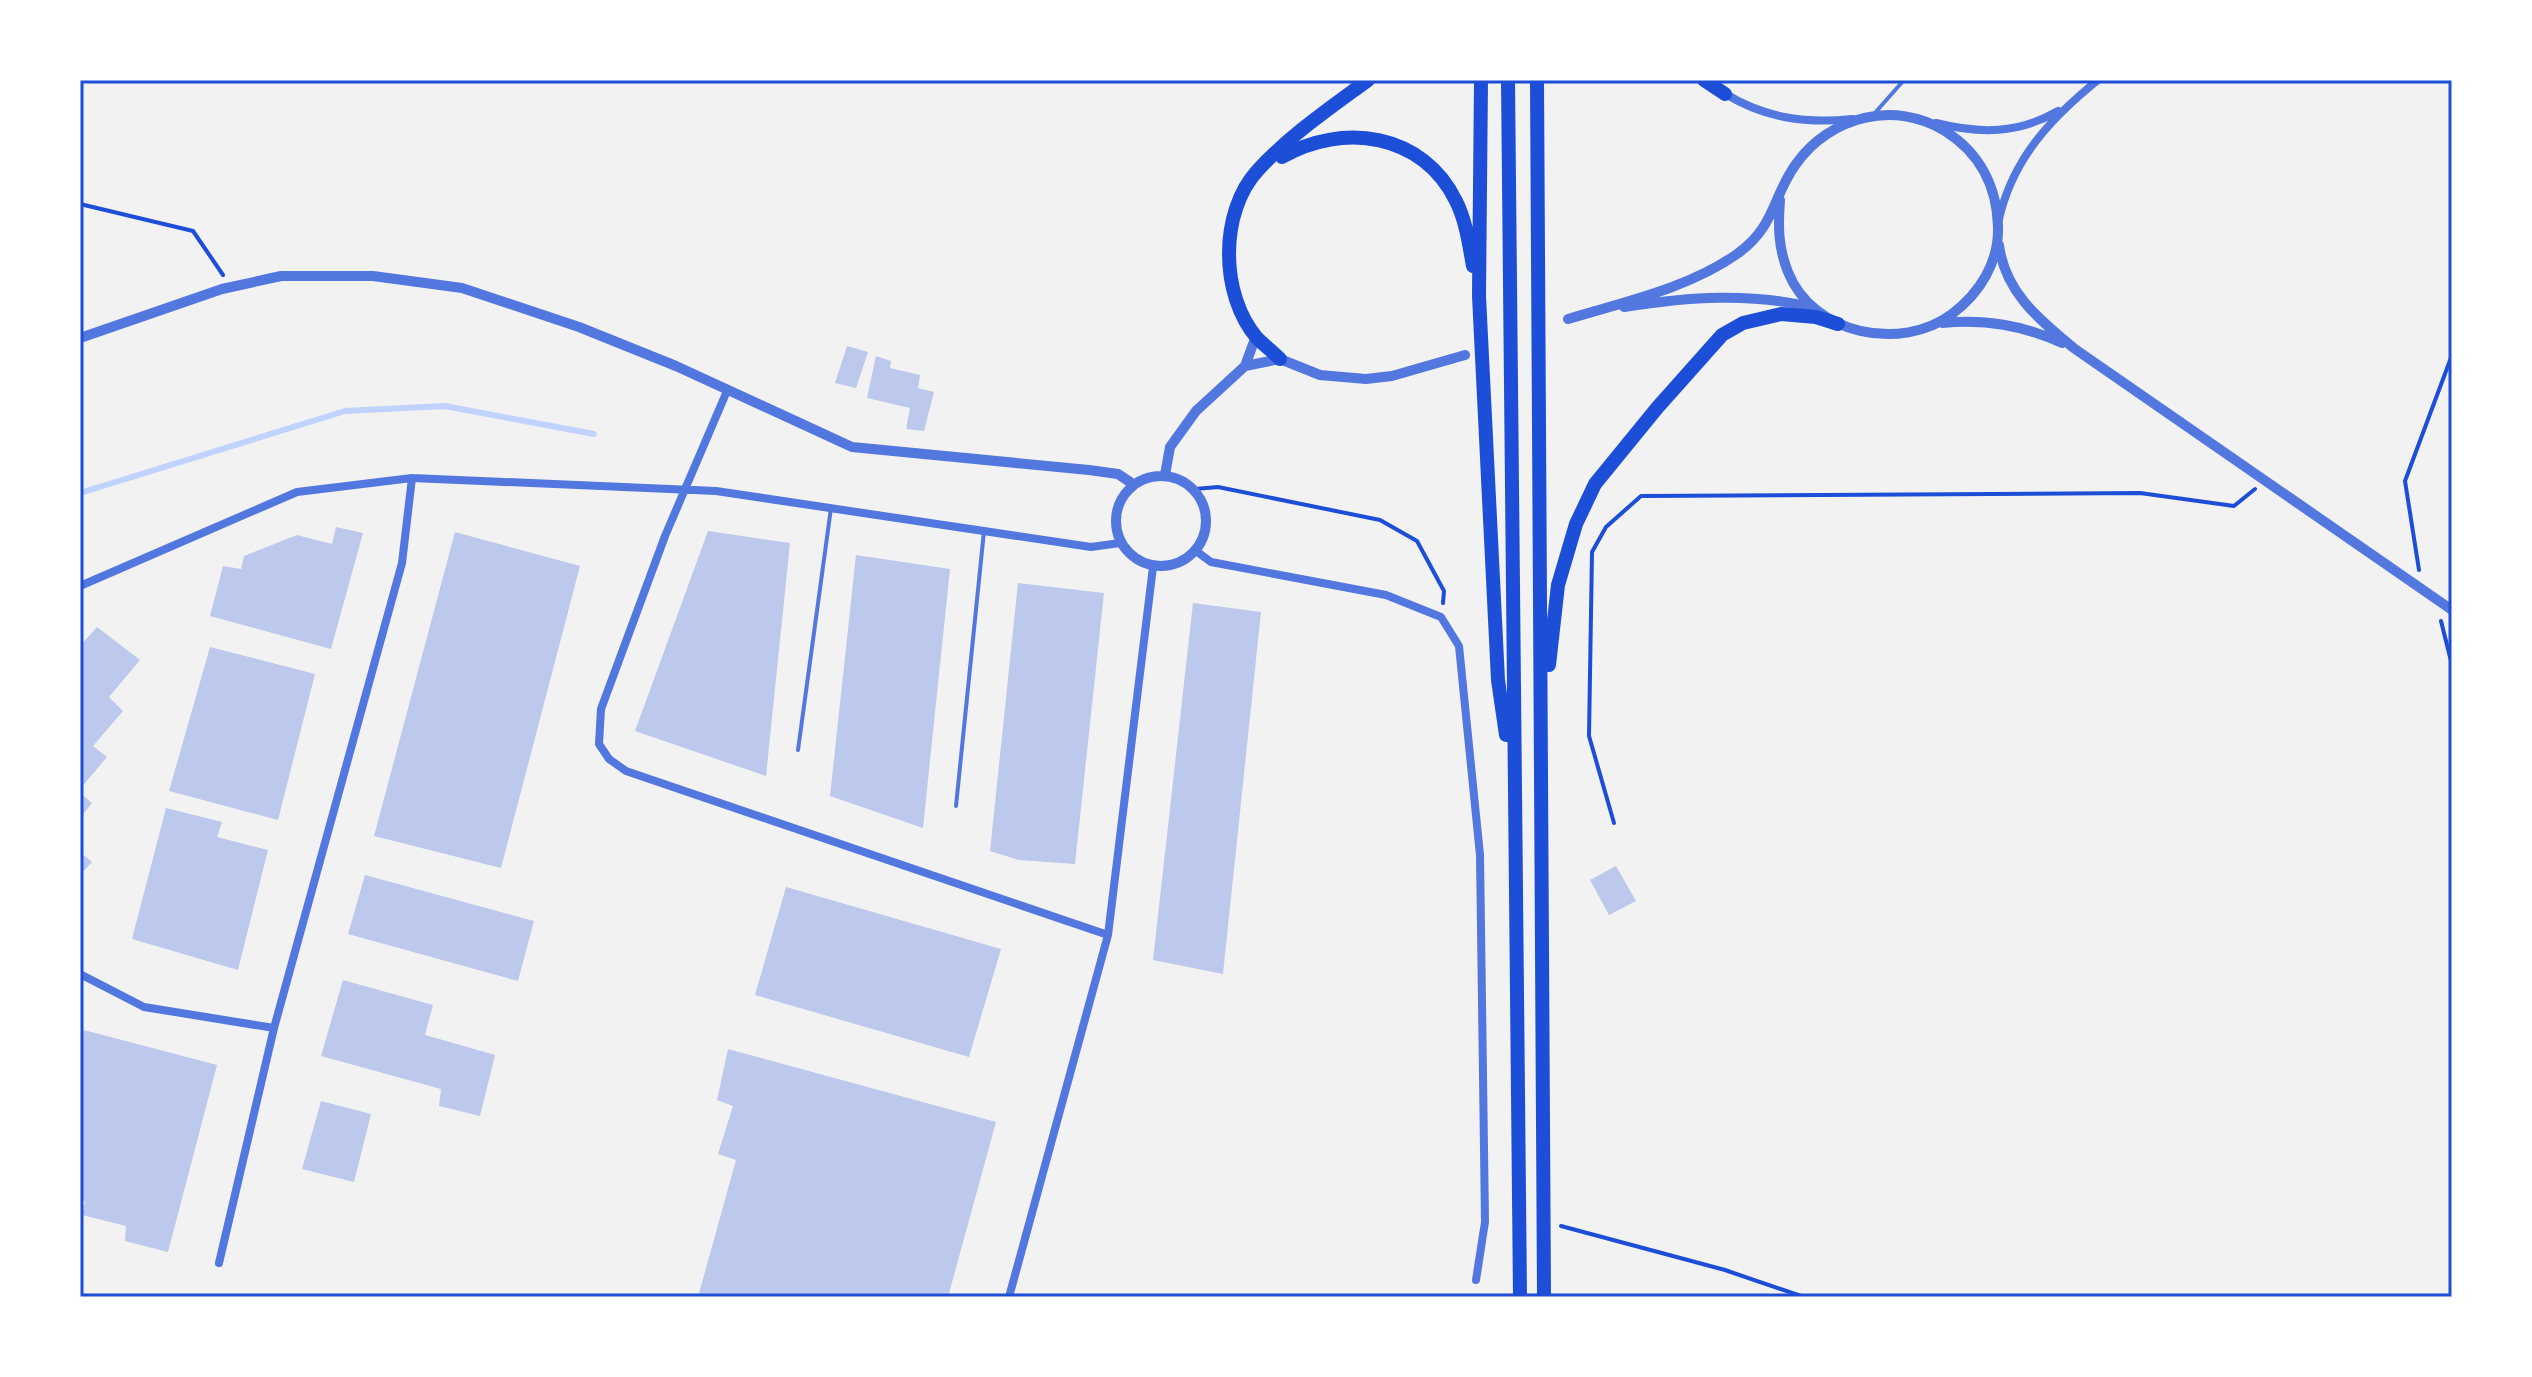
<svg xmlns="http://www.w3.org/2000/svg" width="2532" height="1377" font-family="'Fira Sans',sans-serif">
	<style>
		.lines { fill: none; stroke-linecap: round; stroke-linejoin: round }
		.stream { stroke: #bfd3fe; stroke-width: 6 }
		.building { fill: #bdc9ec }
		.path { stroke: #1d4ed8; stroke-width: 4 }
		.service { stroke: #5277de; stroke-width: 4 }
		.minor { stroke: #5277de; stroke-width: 8 }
		.tertiary { stroke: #5277de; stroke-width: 10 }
		.trunk { stroke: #1d4ed8; stroke-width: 14 }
		.neatline { fill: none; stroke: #1d4ed8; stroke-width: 3 }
	</style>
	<rect width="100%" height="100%" fill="#f2f2f2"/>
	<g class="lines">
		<path class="stream" d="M80,493L345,411L445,406L594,434"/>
	</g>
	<path class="building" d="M847,346L868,352L856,388L835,383Z
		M876,356L891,361L890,368L920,375L918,388L934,392L924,431L906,429L910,408L867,398Z
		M336,527L363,533L331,649L210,616L223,566L241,569L244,556L297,535L332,544Z
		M708,531L790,543L766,776L635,731Z
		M455,532L580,566L501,868L374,836Z
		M856,555L950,569L923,828L830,796Z
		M1018,583L1104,593L1075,864L1019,860L990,851Z
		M1193,603L1261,612L1223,974L1153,960Z
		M97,627L140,660L109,697L123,711L93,746L107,757L80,789V646Z
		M210,647L315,674L278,820L169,791Z
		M80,793L92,803L80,818Z
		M166,808L222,822L217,837L268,850L238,970L132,939Z
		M80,852L92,862L80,875Z
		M1616,866L1636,901L1609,915L1590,880Z
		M365,875L534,921L518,981L348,934Z
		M786,887L1001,949L969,1057L755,995Z
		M343,980L433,1005L425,1035L495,1055L480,1116L439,1106L441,1089L321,1056Z
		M84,1030L217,1065L168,1252L125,1241L126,1226L82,1215L85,1201L80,1200V1046Z
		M728,1049L996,1122L948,1297H698L736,1160L718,1154L733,1106L717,1100Z
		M321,1101L371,1114L354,1182L302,1169Z"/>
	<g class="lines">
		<path class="path" d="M80,204L193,231L223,275
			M1195,489L1218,487L1380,520L1417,541L1444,591L1443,603
			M2419,570L2405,481L2452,355
			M2441,621L2452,665
			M1614,823L1589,736L1592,552L1606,527L1641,496L2140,493L2234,506L2255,489
			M1561,1226L1725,1270L1804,1297"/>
		<path class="service" d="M1874,114L1904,80
			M798,750L831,508
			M956,806L984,531"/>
		<path class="minor" d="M1724,93C1764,118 1806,124 1852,119
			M1936,123C1980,134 2018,134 2058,111
			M1999,219C2013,158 2051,118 2098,80
			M727,391L665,536L601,709L599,744L609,759L626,771L1108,935
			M1196,551L1211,562L1386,595L1441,617L1459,646L1480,855L1485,1222L1476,1280
			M80,586L297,492L412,478L716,491L1091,547L1120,543
			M80,974L144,1007L274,1028
			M219,1263L274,1028L402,563L412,478
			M1009,1297L1108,935L1153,567"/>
		<path class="tertiary" d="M1999,245C2005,293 2040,320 2075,349L2452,610
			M1624,307C1687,297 1752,292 1814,308
			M1568,319C1624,302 1689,288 1737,254C1776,226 1772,197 1796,164C1830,116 1895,100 1945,131C1980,153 1997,187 1998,227C1999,262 1980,293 1952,314C1901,352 1813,335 1788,272C1778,247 1778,226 1780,200
			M1942,323C1986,319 2022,325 2062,343
			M80,338L222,289L281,276H373L462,288L579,327L676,366L852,447L1089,470L1118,474L1133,484
			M1245,366L1280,359L1320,375L1366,379L1392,376L1465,355
			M1165,475L1170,447L1196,411L1245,366L1256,336
			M1116 521a45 45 0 1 1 90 0a45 45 0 1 1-90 0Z"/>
		<path class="trunk" d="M1481,80L1479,296L1498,680L1506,735
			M1508,80L1520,1297
			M1537,80L1544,1297
			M1704,80L1725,94
			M1282,157C1343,122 1423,133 1456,201C1466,221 1469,244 1473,266
			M1280,359C1273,352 1264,345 1257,338C1220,295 1219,212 1258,170C1289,136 1330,108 1368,80
			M1549,665L1558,585L1576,524L1595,484L1657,408L1722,335L1743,323L1781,314L1816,317L1838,324"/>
	</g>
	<rect width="2532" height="1377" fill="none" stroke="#ffffff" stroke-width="164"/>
	<rect x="82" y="82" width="2368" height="1213" class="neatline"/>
</svg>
